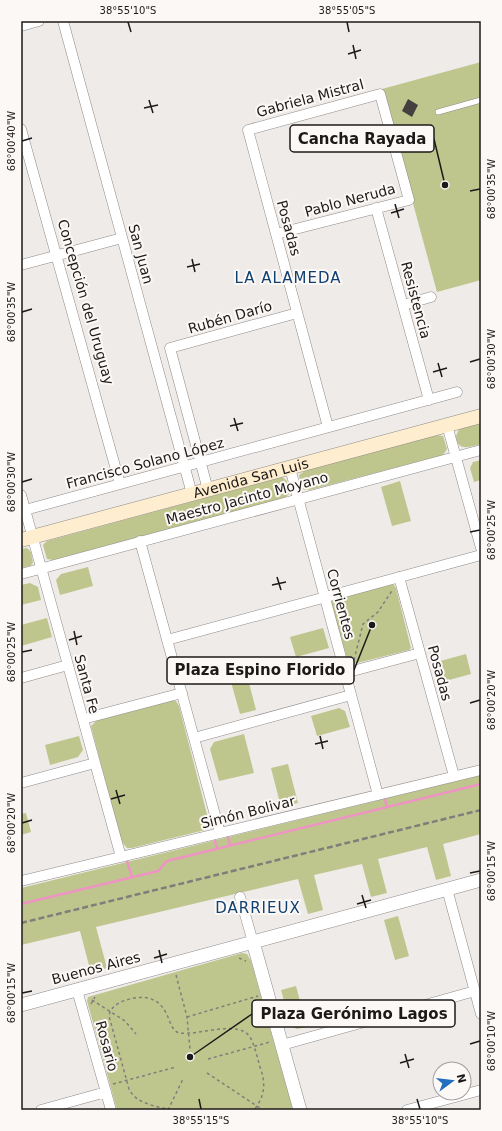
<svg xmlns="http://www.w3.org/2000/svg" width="502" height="1131" font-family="'DejaVu Sans',sans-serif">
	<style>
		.green { fill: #bfc68d }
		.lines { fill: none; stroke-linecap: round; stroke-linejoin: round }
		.stream { stroke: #ee94c3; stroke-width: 2.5 }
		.building { fill: #444040 }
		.service-casing { stroke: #8f8b89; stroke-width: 6 }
		.minor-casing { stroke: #8f8b89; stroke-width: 11 }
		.tertiary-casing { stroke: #8f8b89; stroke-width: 14 }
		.secondary-casing { stroke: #8f8b89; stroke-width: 15 }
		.path { stroke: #807d7c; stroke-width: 1.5; stroke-dasharray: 3 3; stroke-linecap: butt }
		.service { stroke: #fff; stroke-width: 5 }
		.minor { stroke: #fff; stroke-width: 10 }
		.tertiary { stroke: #fff; stroke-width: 13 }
		.secondary { stroke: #feeecf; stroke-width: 14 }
		.rail { stroke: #807d7b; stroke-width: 2.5; stroke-dasharray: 6 3; stroke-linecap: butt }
		.ticks { fill: none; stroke: #1c1a19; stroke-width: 1.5 }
		.labels { text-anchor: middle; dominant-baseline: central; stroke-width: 4; stroke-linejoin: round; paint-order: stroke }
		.street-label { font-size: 14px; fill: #1c1a19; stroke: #fcf8f6 }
		.neighbourhood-label { font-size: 15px; letter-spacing: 1px; fill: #0f4072; stroke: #fcf8f6 }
		.leader { fill: none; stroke: #1c1a19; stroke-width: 1.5 }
		.callout-dot { fill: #1c1a19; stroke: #fcf8f6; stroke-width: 1.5 }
		.callout { fill: #fcf8f6; stroke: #1c1a19; stroke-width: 1.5 }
		.callout-label { font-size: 15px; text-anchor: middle; font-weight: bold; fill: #1c1a19 }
		.neatline { fill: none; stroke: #1c1a19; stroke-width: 1.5 }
		.ticks-label { font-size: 10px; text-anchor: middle; fill: #1c1a19 }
	</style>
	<rect width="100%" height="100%" fill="#efebe9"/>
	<path class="green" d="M481,62V280L437,292L382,89Z
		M481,422V444C470,447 457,452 456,436L459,429Z
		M436,435L443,436L447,449L443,455L310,490H305L301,488L299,475L306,470Z
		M481,460V480L474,482L470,468L473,462Z
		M282,477C288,480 291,488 289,494L285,498L53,560L47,559L43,545L47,541Z
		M400,481L411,521L392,526L381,487Z
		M27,548L31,552L33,563L30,566L21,568V549Z
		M88,567L93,586L60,595L56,580L61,574Z
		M30,583L38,587L41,600L21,605V585Z
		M390,584H393L396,588L411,648L409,650L349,665L331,604L332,601Z
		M47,618L52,637L21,646V625Z
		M323,628L329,648L296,657L290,637Z
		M466,654L471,674L438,683L433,663Z
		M246,671L256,710L240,714L229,675Z
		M170,701H176L179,706L210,826L205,830L132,848H127L121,841L91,726L96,721Z
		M339,708L345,711L350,727L317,736L311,716Z
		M244,734L254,773L219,781L210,749L214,742Z
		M79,736L83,750L78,757L50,765L45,745Z
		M288,764L298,803L281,807L271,768Z
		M481,775V834L443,844L451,876L436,880L427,847L378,859L387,893L371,897L362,864L314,875L323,910L308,914L298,879L96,927L107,968L91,973L80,931L21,945V888Z
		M26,813L31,832L21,835V814Z
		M398,916L409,956L395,960L384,920Z
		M242,953L247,954L251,961L293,1110H117L87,1001L88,997Z
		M296,986L307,1027L297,1029L291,1026L281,990Z"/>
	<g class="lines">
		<path class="stream" d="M384,796L387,807
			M227,834L230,845
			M214,837L217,848
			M126,858L132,877
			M21,904L158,871L167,861L481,784"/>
	</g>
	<path class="building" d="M408,99L418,105L412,117L402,111Z"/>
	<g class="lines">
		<defs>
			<path id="service" d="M438,112L481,100"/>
			<path id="minor" d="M63,21L192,494
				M21,26L39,21
				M21,129L120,484
				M376,208L429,400
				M276,234L409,200L380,94L248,130L328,427
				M21,265L122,238
				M403,305L431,297
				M447,425L481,548
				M290,468L378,795
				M208,490L170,348L297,313
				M21,495L121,857
				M25,510L457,392
				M140,541L220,833
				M21,574L481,450
				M399,577L454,776
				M167,640L481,555
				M345,673L420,653
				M21,678L68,665
				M83,719L182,693
				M194,738L351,695
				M21,783L95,763
				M21,881L481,770
				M447,889L481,1014
				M240,897L253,942
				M77,990L111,1110
				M282,1045L475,991
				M41,1110L106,1092
				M407,1110L481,1090"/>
			<path id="tertiary" d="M253,942L300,1110
				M21,1005L481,880"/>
			<g id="secondary">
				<path id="s1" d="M21,540L481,416"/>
			</g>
		</defs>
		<use href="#service" class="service-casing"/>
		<use href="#minor" class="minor-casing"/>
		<use href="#tertiary" class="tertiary-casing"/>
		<use href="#secondary" class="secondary-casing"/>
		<path class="path" d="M354,660L363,624L378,612L393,589
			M239,958L246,961
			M176,975L187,1017L190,1049
			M92,1000L125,1021L136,1034
			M91,1004L95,997
			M187,1017L258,996
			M208,1059L270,1042
			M207,1073L263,1110
			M113,1084L176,1067
			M168,1110L183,1079
			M171,1110C156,1106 136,1104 129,1089L109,1016C110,1009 115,1005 121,1002C137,995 157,994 166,1013C170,1020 171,1030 179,1033C198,1036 238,1019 250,1037C255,1046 257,1057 260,1067C266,1083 265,1096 254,1110"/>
		<use href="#service" class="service"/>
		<use href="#minor" class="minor"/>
		<use href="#tertiary" class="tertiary"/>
		<use href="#secondary" class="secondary"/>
		<path class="rail" d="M21,923L481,810"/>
	</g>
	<path class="ticks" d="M128,22L131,32M347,22L349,32M353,45L356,59M348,54L361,50M149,100L153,113M144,108L158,105M22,141L32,138M470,191L480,189M395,204L399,218M391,213L404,209M192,259L195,272M187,267L200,264M22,312L32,309M470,362L480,359M438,363L442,377M433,372L447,368M234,418L238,431M230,426L243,423M22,482L32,479M470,532L480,530M277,577L281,590M272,585L286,582M74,631L77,645M69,640L82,636M22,652L32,650M470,703L480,700M320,736L323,749M315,744L328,741M116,790L120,804M111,799L125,795M22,823L32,820M470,873L480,871M362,895L366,908M357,904L371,900M159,950L162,963M154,958L167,954M22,993L32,991M470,1044L480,1041M405,1054L409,1068M400,1063L414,1059M199,1099L201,1109M417,1099L420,1109"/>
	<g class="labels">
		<g class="street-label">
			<text transform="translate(310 98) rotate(-15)">Gabriela Mistral</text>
			<text transform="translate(350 200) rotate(-15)">Pablo Neruda</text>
			<text transform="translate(289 228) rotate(75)">Posadas</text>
			<text transform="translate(141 254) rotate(75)">San Juan</text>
			<text transform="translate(416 300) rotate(75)">Resistencia</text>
			<text transform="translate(86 302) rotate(74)">Concepción del Uruguay</text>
			<text transform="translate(230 317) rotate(-16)">Rubén Darío</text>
			<text transform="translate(145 463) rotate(-15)">Francisco Solano López</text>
			<text stroke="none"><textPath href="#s1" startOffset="238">Avenida San Luis</textPath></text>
			<text transform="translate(247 498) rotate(-15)">Maestro Jacinto Moyano</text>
			<text transform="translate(341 604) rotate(75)">Corrientes</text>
			<text transform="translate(440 673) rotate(75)">Posadas</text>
			<text transform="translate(87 684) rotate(75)">Santa Fe</text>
			<text transform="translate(248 812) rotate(-14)">Simón Bolivar</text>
			<text transform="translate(96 968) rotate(-15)">Buenos Aires</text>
			<text transform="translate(107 1046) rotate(75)">Rosario</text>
		</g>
		<g class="neighbourhood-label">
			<text x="288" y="278">LA ALAMEDA</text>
			<text x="258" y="908">DARRIEUX</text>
		</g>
	</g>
	<path class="leader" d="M445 185L434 139M372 625L354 670M190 1057L252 1014"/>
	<g class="callout-dot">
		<circle cx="445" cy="185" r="4"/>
		<circle cx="372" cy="625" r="4"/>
		<circle cx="190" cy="1057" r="4"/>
	</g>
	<g class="callout">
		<rect x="290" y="125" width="144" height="27" rx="4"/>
		<rect x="167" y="657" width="187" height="27" rx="4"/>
		<rect x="252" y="1000" width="203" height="27" rx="4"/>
	</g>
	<g class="callout-label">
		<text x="362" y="144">Cancha Rayada</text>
		<text x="260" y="675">Plaza Espino Florido</text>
		<text x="354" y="1019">Plaza Gerónimo Lagos</text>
	</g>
	<rect width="502" height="1131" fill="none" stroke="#fcf8f6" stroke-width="44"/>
	<g transform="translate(452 1081) rotate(75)"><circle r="19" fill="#fcf8f6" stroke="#a29f9e"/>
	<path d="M0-3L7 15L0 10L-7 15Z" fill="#216fbe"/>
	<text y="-6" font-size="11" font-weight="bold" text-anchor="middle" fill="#1c1a19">N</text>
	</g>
	<rect x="22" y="22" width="458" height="1087" class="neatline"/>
	<g class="ticks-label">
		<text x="128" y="14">38°55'10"S</text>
		<text x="347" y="14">38°55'05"S</text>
		<text transform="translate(11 141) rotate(-90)" y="4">68°00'40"W</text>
		<text transform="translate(491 189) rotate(-90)" y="4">68°00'35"W</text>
		<text transform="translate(11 312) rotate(-90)" y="4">68°00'35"W</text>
		<text transform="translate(491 359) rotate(-90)" y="4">68°00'30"W</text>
		<text transform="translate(11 482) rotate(-90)" y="4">68°00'30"W</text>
		<text transform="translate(491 530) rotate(-90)" y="4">68°00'25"W</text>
		<text transform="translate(11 652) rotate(-90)" y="4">68°00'25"W</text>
		<text transform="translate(491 700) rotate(-90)" y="4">68°00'20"W</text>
		<text transform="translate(11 823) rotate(-90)" y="4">68°00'20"W</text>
		<text transform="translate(491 871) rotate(-90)" y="4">68°00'15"W</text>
		<text transform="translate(11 993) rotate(-90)" y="4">68°00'15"W</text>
		<text transform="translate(491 1041) rotate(-90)" y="4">68°00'10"W</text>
		<text x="201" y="1124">38°55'15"S</text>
		<text x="420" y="1124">38°55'10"S</text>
	</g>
</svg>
